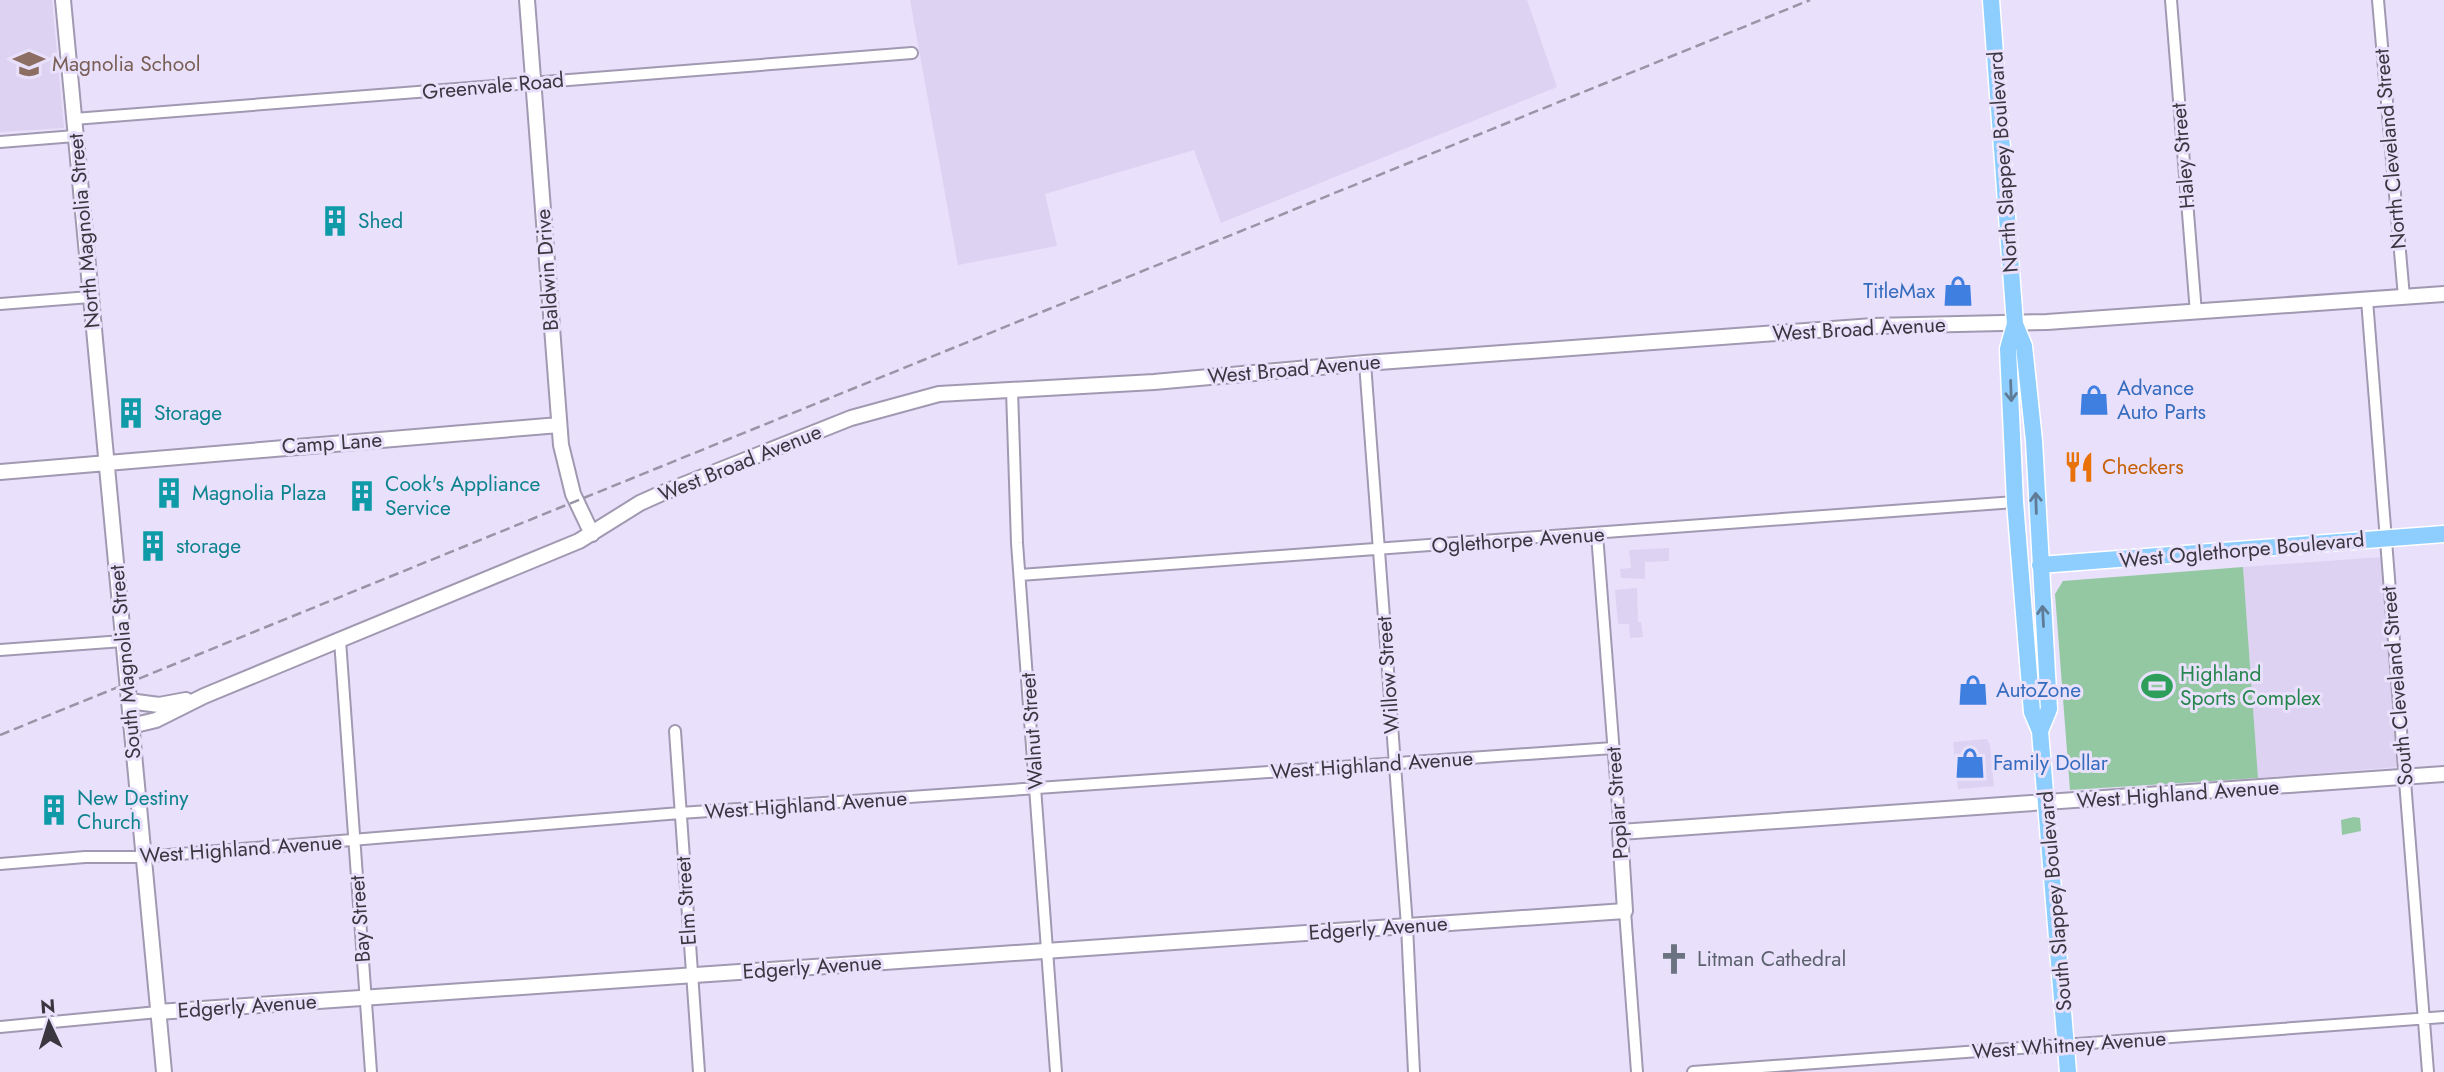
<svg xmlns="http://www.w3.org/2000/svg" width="2444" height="1072" font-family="Jost,sans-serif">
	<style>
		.built { fill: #ddd2f2 }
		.green { fill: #94c8a2 }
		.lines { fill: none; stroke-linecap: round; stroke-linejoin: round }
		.street-casing { stroke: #a199b1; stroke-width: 14 }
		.secondary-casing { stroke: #a199b1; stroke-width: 18 }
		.primary-casing { stroke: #fff; stroke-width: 19 }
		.street { stroke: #fff; stroke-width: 10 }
		.secondary { stroke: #fff; stroke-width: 14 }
		.primary { stroke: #8ecefe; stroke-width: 16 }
		.rail { stroke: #9a94a7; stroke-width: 2.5; stroke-dasharray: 10 5; stroke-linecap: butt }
		.oneway { stroke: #607b96 }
		.labels { text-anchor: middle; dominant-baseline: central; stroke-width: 6; stroke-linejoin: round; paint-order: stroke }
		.education-label { font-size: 21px; fill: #785e54; stroke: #e9e0fb; text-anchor: start }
		.street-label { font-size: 21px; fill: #3a3741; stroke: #e9e0fb }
		.culture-label { font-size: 21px; fill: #0d838f; stroke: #e9e0fb; text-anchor: start }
		.shop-label { font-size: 21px; fill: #366cbe; stroke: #e9e0fb; text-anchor: start }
		.food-label { font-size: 21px; fill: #c56008; stroke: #e9e0fb; text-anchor: start }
		.leisure-label { font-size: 21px; fill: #27864d; stroke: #e9e0fb; text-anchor: start }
		.worship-label { font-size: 21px; fill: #5b616d; stroke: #e9e0fb; text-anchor: start }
	</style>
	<rect width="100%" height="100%" fill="#e9e0fb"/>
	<path class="built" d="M0,0H52L64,128L0,132Z
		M910,0H1527L1557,87L1221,223L1194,150L1045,194L1057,246L958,265Z
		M1669,548V561L1645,562V579L1621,578L1620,569L1631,568L1629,550Z
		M2382,557L2398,767L2258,778L2243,567Z
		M1637,588L1638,622H1641L1643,637L1630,638L1629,624H1618L1615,590Z
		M1987,739L1990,745L1994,786L1958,789L1953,742Z"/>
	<path class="green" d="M2243,567L2258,778L2070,790L2055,594L2063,581Z
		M2354,817L2360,818L2361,831L2342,835L2341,820Z"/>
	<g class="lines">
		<defs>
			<path id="street" d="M2171,0L2196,313
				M2378,0L2404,297
				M74,119L912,53
				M0,142L75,136
				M2367,300L2428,1072
				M0,304L90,297
				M1365,363L1407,926L1414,1072
				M1012,390L1017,543L1056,1072
				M1597,534L1620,832
				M1020,575L2015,502
				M340,640L371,1072
				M0,650L123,641
				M675,731L699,1072
				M0,864L85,857H144L680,813L1613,748
				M1625,911L1637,1072
				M0,1027L158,1012
				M1693,1072L2444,1017"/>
			<path id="secondary" d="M63,0L164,1072
				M527,0L561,445L573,494L592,534
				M0,472L559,425
				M129,701L159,705L186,700
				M131,726L156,720L204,696L579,541L640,503L660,494L851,418L939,394L1154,382L1365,363L1873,326L2047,322L2444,294
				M158,1012L1625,911L1620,832L2444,774"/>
			<path id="primary" d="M1991,0L2015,324L2008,349L2015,502L2032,712L2040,731L2068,1072
				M2015,324L2024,346L2034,441L2049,709L2040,731
				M2040,565L2444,534"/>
		</defs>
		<use href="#street" class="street-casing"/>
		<use href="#secondary" class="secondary-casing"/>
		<use href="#primary" class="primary-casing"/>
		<use href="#street" class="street"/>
		<use href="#secondary" class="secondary"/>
		<use href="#primary" class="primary"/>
		<path class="rail" d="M0,735L1810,0"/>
	</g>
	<defs><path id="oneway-shaft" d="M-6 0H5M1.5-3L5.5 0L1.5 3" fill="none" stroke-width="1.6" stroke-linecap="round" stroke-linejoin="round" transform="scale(1.75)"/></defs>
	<g class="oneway">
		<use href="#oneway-shaft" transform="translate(2011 391) rotate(88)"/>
		<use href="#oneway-shaft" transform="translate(2036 503) rotate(-92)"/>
		<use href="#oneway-shaft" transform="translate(2043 616) rotate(-93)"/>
	</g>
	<defs>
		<symbol id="school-bare" viewBox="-9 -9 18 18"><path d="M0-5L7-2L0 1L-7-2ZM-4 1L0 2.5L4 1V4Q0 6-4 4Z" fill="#8d6e63" stroke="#e9e0fb" stroke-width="2.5" paint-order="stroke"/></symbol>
		<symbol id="building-bare" viewBox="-9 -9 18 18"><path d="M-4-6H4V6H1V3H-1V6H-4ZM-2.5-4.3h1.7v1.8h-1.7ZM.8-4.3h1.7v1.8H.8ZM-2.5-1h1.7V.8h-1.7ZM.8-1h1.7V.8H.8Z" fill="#0f9aa8" stroke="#e9e0fb" stroke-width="2.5" paint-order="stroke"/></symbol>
		<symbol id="shop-bare" viewBox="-9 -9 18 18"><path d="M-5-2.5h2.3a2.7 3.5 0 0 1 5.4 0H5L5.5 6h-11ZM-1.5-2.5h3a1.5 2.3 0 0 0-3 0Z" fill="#3f7fe0" stroke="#e9e0fb" stroke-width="2.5" paint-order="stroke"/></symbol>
		<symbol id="restaurant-bare" viewBox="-9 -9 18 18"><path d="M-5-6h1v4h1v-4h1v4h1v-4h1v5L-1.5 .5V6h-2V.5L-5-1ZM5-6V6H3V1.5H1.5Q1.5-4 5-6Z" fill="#e8710a" stroke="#e9e0fb" stroke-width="2.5" paint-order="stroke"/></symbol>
		<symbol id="stadium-bare" viewBox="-9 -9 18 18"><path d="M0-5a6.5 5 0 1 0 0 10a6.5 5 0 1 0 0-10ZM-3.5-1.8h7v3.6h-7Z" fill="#2e9e5b" stroke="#e9e0fb" stroke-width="2.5" paint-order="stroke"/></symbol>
		<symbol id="church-bare" viewBox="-9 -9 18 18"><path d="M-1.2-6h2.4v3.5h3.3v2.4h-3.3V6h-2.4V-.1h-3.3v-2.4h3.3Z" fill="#6b7280" stroke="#e9e0fb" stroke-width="2.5" paint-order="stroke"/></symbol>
	</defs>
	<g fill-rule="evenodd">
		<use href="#school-bare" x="7" y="42" width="44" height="44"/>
		<use href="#building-bare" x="313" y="199" width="44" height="44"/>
		<use href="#shop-bare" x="1936" y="269" width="44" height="44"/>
		<use href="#shop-bare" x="2072" y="378" width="44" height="44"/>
		<use href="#building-bare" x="109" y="391" width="44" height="44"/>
		<use href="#restaurant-bare" x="2057" y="445" width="44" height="44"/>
		<use href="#building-bare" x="147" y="471" width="44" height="44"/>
		<use href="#building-bare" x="340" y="474" width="44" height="44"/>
		<use href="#building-bare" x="131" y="524" width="44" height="44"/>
		<use href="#stadium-bare" x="2135" y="664" width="44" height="44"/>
		<use href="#shop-bare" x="1951" y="668" width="44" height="44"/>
		<use href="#shop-bare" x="1948" y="741" width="44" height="44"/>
		<use href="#building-bare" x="32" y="788" width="44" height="44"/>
		<use href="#church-bare" x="1652" y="937" width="44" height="44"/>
	</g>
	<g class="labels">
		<g class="education-label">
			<text x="52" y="64">Magnolia School</text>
		</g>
		<g class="street-label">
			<text transform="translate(493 86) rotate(-5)">Greenvale Road</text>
			<text transform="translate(2390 149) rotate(-95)">North Cleveland Street</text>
			<text transform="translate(2183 156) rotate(-95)">Haley Street</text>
			<text transform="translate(2003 162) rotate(-94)">North Slappey Boulevard</text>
			<text transform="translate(84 231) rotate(-95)">North Magnolia Street</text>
			<text transform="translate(547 270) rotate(-94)">Baldwin Drive</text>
			<text transform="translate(1859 329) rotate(-3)">West Broad Avenue</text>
			<text transform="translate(1294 369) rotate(-5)">West Broad Avenue</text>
			<text transform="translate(332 443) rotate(-4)">Camp Lane</text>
			<text transform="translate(740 463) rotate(-22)">West Broad Avenue</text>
			<text transform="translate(1518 540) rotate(-4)">Oglethorpe Avenue</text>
			<text transform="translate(2242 550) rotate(-5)">West Oglethorpe Boulevard</text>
			<text transform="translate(125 662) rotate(-95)">South Magnolia Street</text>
			<text transform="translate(1388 675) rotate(-94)">Willow Street</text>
			<text transform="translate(2397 686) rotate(-95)">South Cleveland Street</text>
			<text transform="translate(1032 731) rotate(-94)">Walnut Street</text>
			<text transform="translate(1372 765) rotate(-4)">West Highland Avenue</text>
			<text transform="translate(2178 794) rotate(-4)">West Highland Avenue</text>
			<text transform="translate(1617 803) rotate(-94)">Poplar Street</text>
			<text transform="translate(806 805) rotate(-4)">West Highland Avenue</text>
			<text transform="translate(241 849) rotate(-4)">West Highland Avenue</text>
			<text transform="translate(686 901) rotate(-94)">Elm Street</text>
			<text transform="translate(2055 901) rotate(-95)">South Slappey Boulevard</text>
			<text transform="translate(360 919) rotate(-94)">Bay Street</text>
			<text transform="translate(1378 928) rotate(-4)">Edgerly Avenue</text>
			<text transform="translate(812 967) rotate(-4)">Edgerly Avenue</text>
			<text transform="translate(247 1006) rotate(-4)">Edgerly Avenue</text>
			<text transform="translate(2069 1045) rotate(-4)">West Whitney Avenue</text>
		</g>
		<g class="culture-label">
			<text x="358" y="221">Shed</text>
			<text x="154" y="413">Storage</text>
			<text x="385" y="484">Cook's Appliance<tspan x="385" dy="24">Service</tspan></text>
			<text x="192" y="493">Magnolia Plaza</text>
			<text x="176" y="546">storage</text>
			<text x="77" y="798">New Destiny<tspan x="77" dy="24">Church</tspan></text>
		</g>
		<g class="shop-label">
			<text x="1935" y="291" text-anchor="end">TitleMax</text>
			<text x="2117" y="388">Advance<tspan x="2117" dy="24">Auto Parts</tspan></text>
			<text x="1996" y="690">AutoZone</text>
			<text x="1993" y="763">Family Dollar</text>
		</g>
		<g class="food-label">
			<text x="2102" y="467">Checkers</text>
		</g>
		<g class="leisure-label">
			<text x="2180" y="674">Highland<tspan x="2180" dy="24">Sports Complex</tspan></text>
		</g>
		<g class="worship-label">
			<text x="1697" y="959">Litman Cathedral</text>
		</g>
	</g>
	<g transform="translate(49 1023) rotate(356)" stroke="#e9e0fb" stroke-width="5" paint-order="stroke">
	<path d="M0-5L12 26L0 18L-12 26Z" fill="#3a3741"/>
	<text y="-10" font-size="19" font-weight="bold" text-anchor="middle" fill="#3a3741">N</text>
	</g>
</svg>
